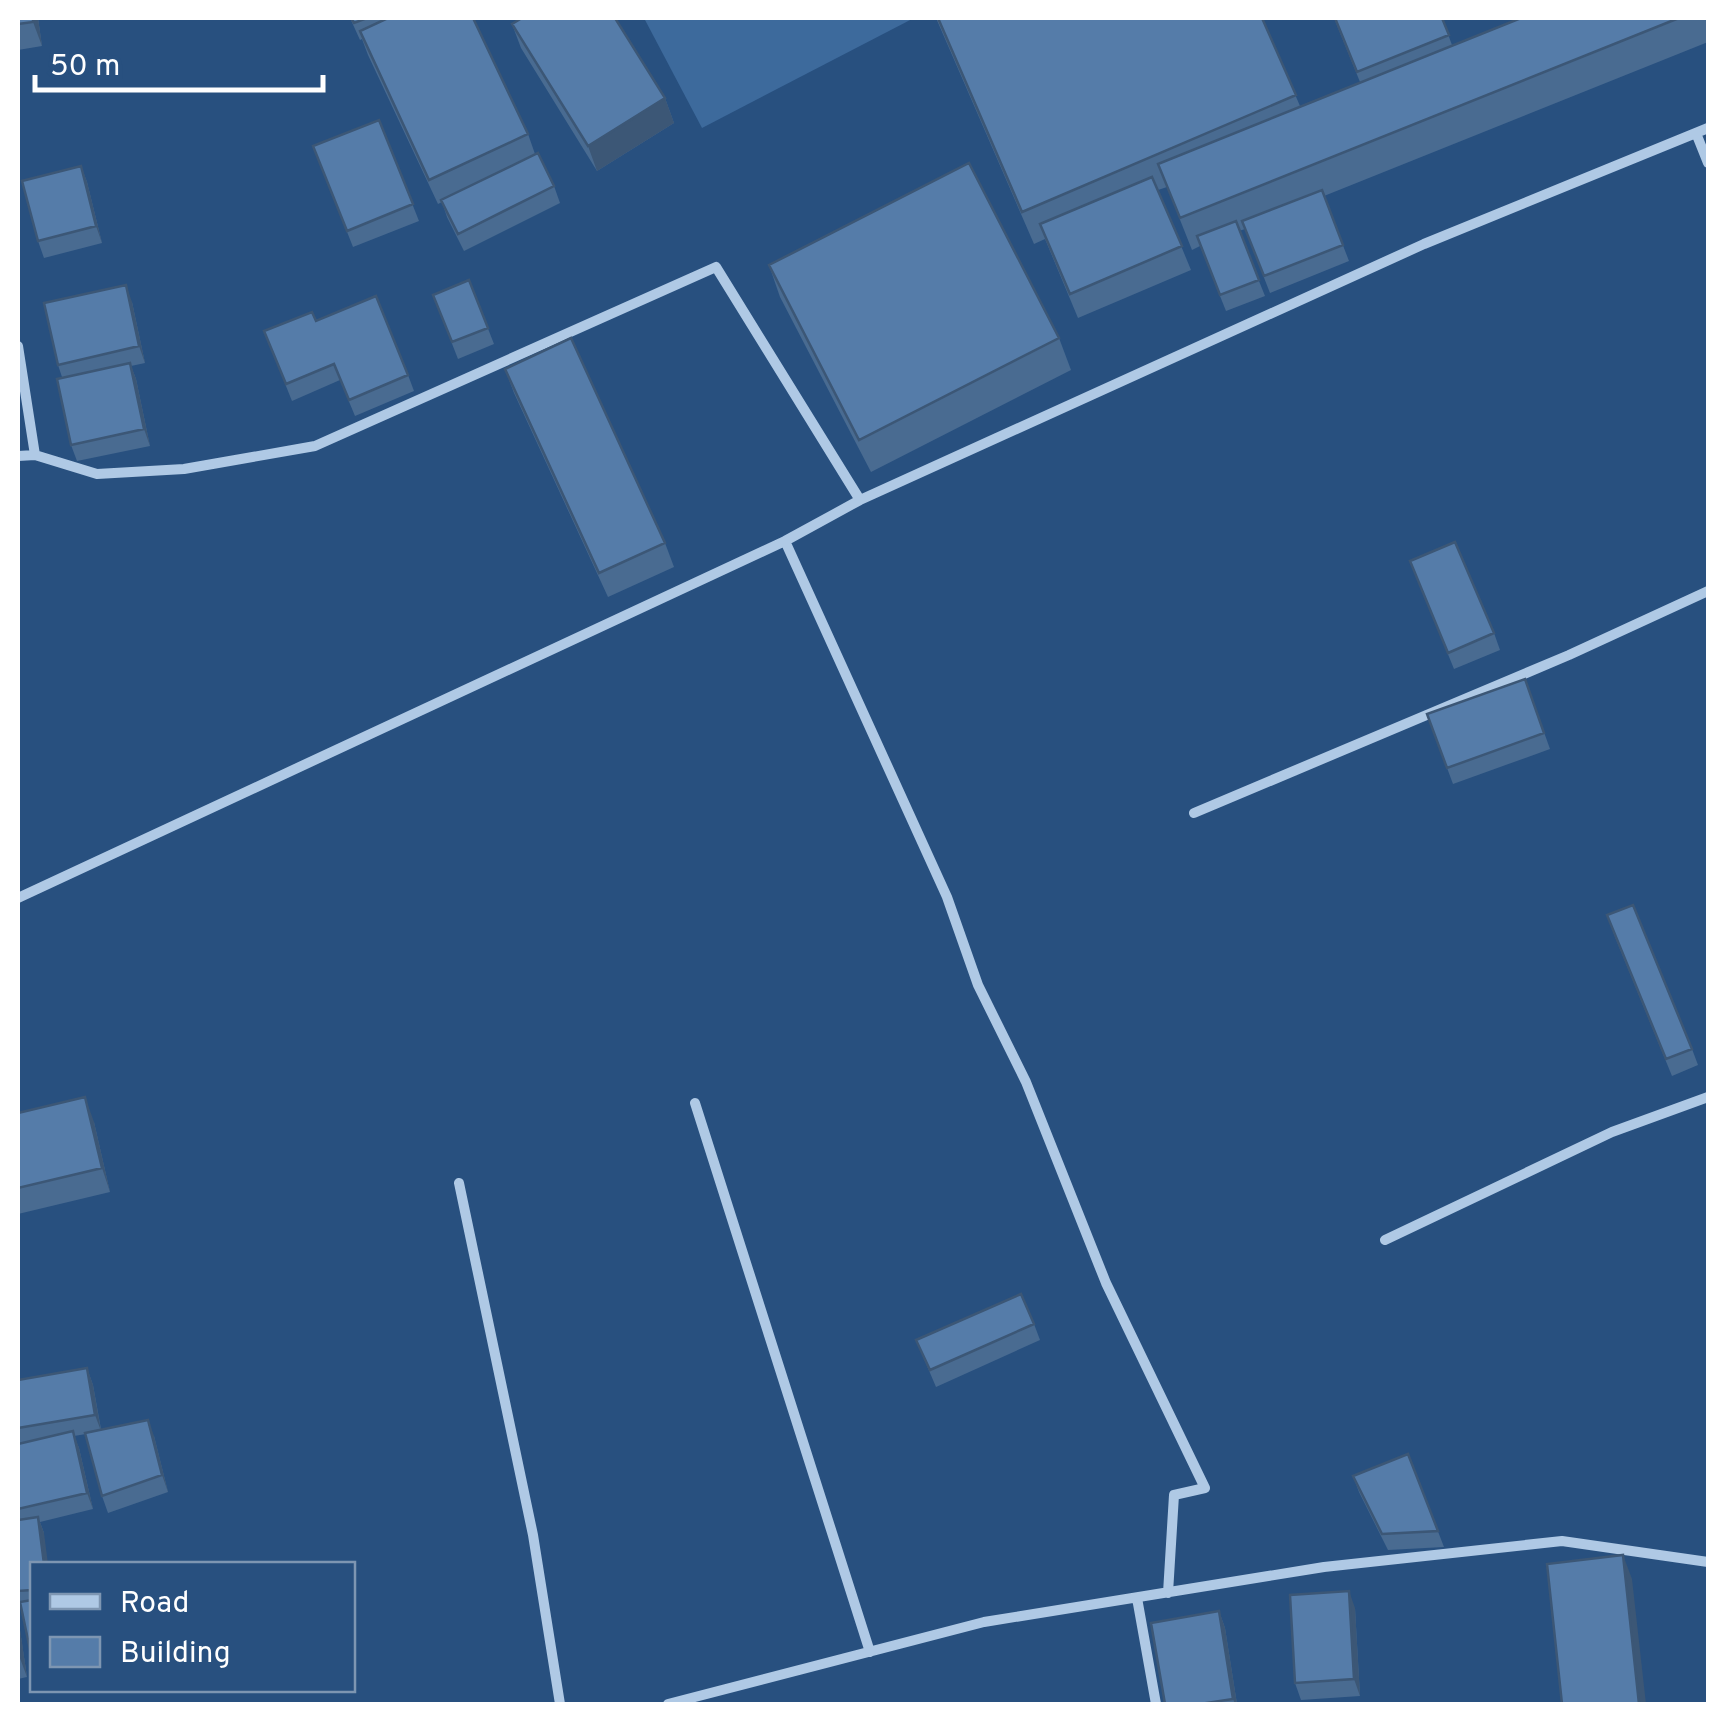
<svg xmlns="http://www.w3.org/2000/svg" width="1726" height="1722" font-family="Overpass,sans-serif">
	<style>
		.pitch { fill: #3d6a9c }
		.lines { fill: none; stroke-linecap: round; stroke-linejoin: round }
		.street { stroke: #afc9e5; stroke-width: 10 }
		.wall { fill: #496b91 }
		.shaded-wall { fill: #3c5776 }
		.building { fill: #557ca9; stroke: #3c5776; stroke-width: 2.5 }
	</style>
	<rect width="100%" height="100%" fill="#28507f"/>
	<path class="pitch" d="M644,18H914L702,128Z"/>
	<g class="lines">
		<path class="street" d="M1696,133L1708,163
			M18,346L35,455
			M18,456L35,455L97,474L184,469L315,446L716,267L860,500
			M785,541L947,897L978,985L1026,1082L1106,1283L1205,1488L1174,1495L1168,1593
			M1194,813L1569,655L1708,591
			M18,898L785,541L860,500L1424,244L1708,128
			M695,1103L870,1652
			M459,1183L533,1535L560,1704
			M1385,1240L1612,1132L1708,1097
			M1137,1598L1156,1704
			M668,1704L984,1622L1324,1567L1562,1541L1708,1562"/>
	</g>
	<path class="wall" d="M18,18H38L42,46L18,50Z
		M350,18H473L528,134L535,154L554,186L560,203L464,251L447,217L442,202L438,204L368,55L362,39L360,40Z
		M936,18H1262L1300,106L1360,82L1334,18H1442L1452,45L1521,18H1708V42L1324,196L1349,261L1270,293L1245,229L1239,231L1265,296L1226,311L1200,246L1192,250L1167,187L1158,190L1191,270L1078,318L1045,239L1034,244Z
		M512,24L665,98L674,123L597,171L521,48Z
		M379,120L419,221L353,247L313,146Z
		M81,166L87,182L102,243L44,258L38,241Z
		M769,265L1059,338L1071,370L871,472L780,297Z
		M469,280L494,344L458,359L433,295Z
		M132,302L145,363L131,366L136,379L150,446L77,461L71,445L62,377L58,365Z
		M316,321L408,375L414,391L355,416L340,380L292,401L264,331Z
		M505,369L665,543L674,567L608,597L514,393Z
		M1410,561L1494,633L1500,650L1454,669Z
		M1525,679L1550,749L1453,784L1427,714Z
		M1613,932L1692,1049L1698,1065L1672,1076Z
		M18,1113L94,1122L110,1192L18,1214Z
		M1034,1324L1040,1340L936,1387L916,1340Z
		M87,1368L93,1385L101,1429L154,1436L168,1492L108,1513L102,1496L86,1434L74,1436L79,1448L93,1509L40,1522L44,1533L32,1564V1659L22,1608L18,1609V1380Z
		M1408,1454L1444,1547L1388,1550L1359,1492L1353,1476Z
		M1355,1608L1360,1696L1301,1700L1295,1683Z
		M1219,1611L1225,1628L1237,1704H1165Z
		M18,1617L27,1677L18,1679Z"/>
	<path class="shaded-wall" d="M33,18H38L42,46L33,22Z
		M665,98L674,123L597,171L588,146Z
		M81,166L87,182L102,243L96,226Z
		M126,285L132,302L145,363L139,346Z
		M130,363L136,379L150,446L144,429Z
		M85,1097L94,1122L110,1192L102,1168Z
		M87,1368L93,1385L101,1431L95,1415Z
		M148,1420L154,1436L168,1492L162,1475Z
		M73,1431L79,1448L93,1509L87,1493Z
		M38,1517L44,1533L48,1564H44Z
		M1623,1555L1632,1579L1646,1704H1639Z
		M1349,1591L1355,1608L1360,1696L1354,1679Z
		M1219,1611L1225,1628L1237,1704H1235L1233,1699Z
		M18,1617L19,1622L27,1677L18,1653Z"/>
	<path class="building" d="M18,18H33V22L18,24Z
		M351,18H367L354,23Z
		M388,18H473L528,134L429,180L360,31Z
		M522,18H615L665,98L588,146L512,24Z
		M938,18H1262L1296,95L1022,212Z
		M1335,18H1442L1449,35L1357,72Z
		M1521,18H1679L1180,218L1158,164Z
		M379,120L413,204L347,231L313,146Z
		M538,153L554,186L458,234L441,200Z
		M969,163L1059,338L859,440L769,265Z
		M81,166L96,226L38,241L22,181Z
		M1152,177L1182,246L1070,294L1040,224Z
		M1322,190L1343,245L1264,276L1242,221Z
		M1236,221L1259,280L1220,295L1197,236Z
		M469,280L488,328L452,342L433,295Z
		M126,285L139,346L58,365L44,303Z
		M376,296L408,375L349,400L334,364L286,384L264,331L312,312L316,321Z
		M571,338L665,543L599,573L505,369Z
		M130,363L144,429L71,445L57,379Z
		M1455,542L1494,633L1448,653L1410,561Z
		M1525,679L1544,733L1447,768L1427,714Z
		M1633,905L1692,1049L1666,1059L1607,915Z
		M85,1097L102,1168L18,1188V1113Z
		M1021,1294L1034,1324L930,1370L916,1340Z
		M87,1368L95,1415L18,1428V1380Z
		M148,1420L162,1475L102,1496L85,1433Z
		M73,1431L87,1493L18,1509V1444Z
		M1408,1454L1438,1531L1382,1534L1353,1476Z
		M38,1517L44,1564H32V1590L18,1591V1520Z
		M1623,1555L1639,1704H1562L1547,1564Z
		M1349,1591L1354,1679L1295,1683L1290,1595Z
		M32,1600V1659L20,1602Z
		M1219,1611L1233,1699L1200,1704H1165L1151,1623Z"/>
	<rect width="1726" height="1722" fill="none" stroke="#ffffff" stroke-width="40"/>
	<rect x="30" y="1562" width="325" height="130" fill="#28507f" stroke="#7e96b2" stroke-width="2.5"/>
	<rect x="50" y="1594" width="50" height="15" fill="#afc9e5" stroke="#7e96b2" stroke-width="2.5"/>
	<text x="120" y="1612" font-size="30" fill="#ffffff">Road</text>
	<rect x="50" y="1637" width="50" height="30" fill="#557ca9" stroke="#7e96b2" stroke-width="2.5"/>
	<text x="120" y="1662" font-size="30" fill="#ffffff">Building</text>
	<path d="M35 75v15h288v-15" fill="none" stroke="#ffffff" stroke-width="5"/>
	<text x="50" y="75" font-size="30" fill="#ffffff" stroke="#28507f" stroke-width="8" paint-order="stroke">50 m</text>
</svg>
